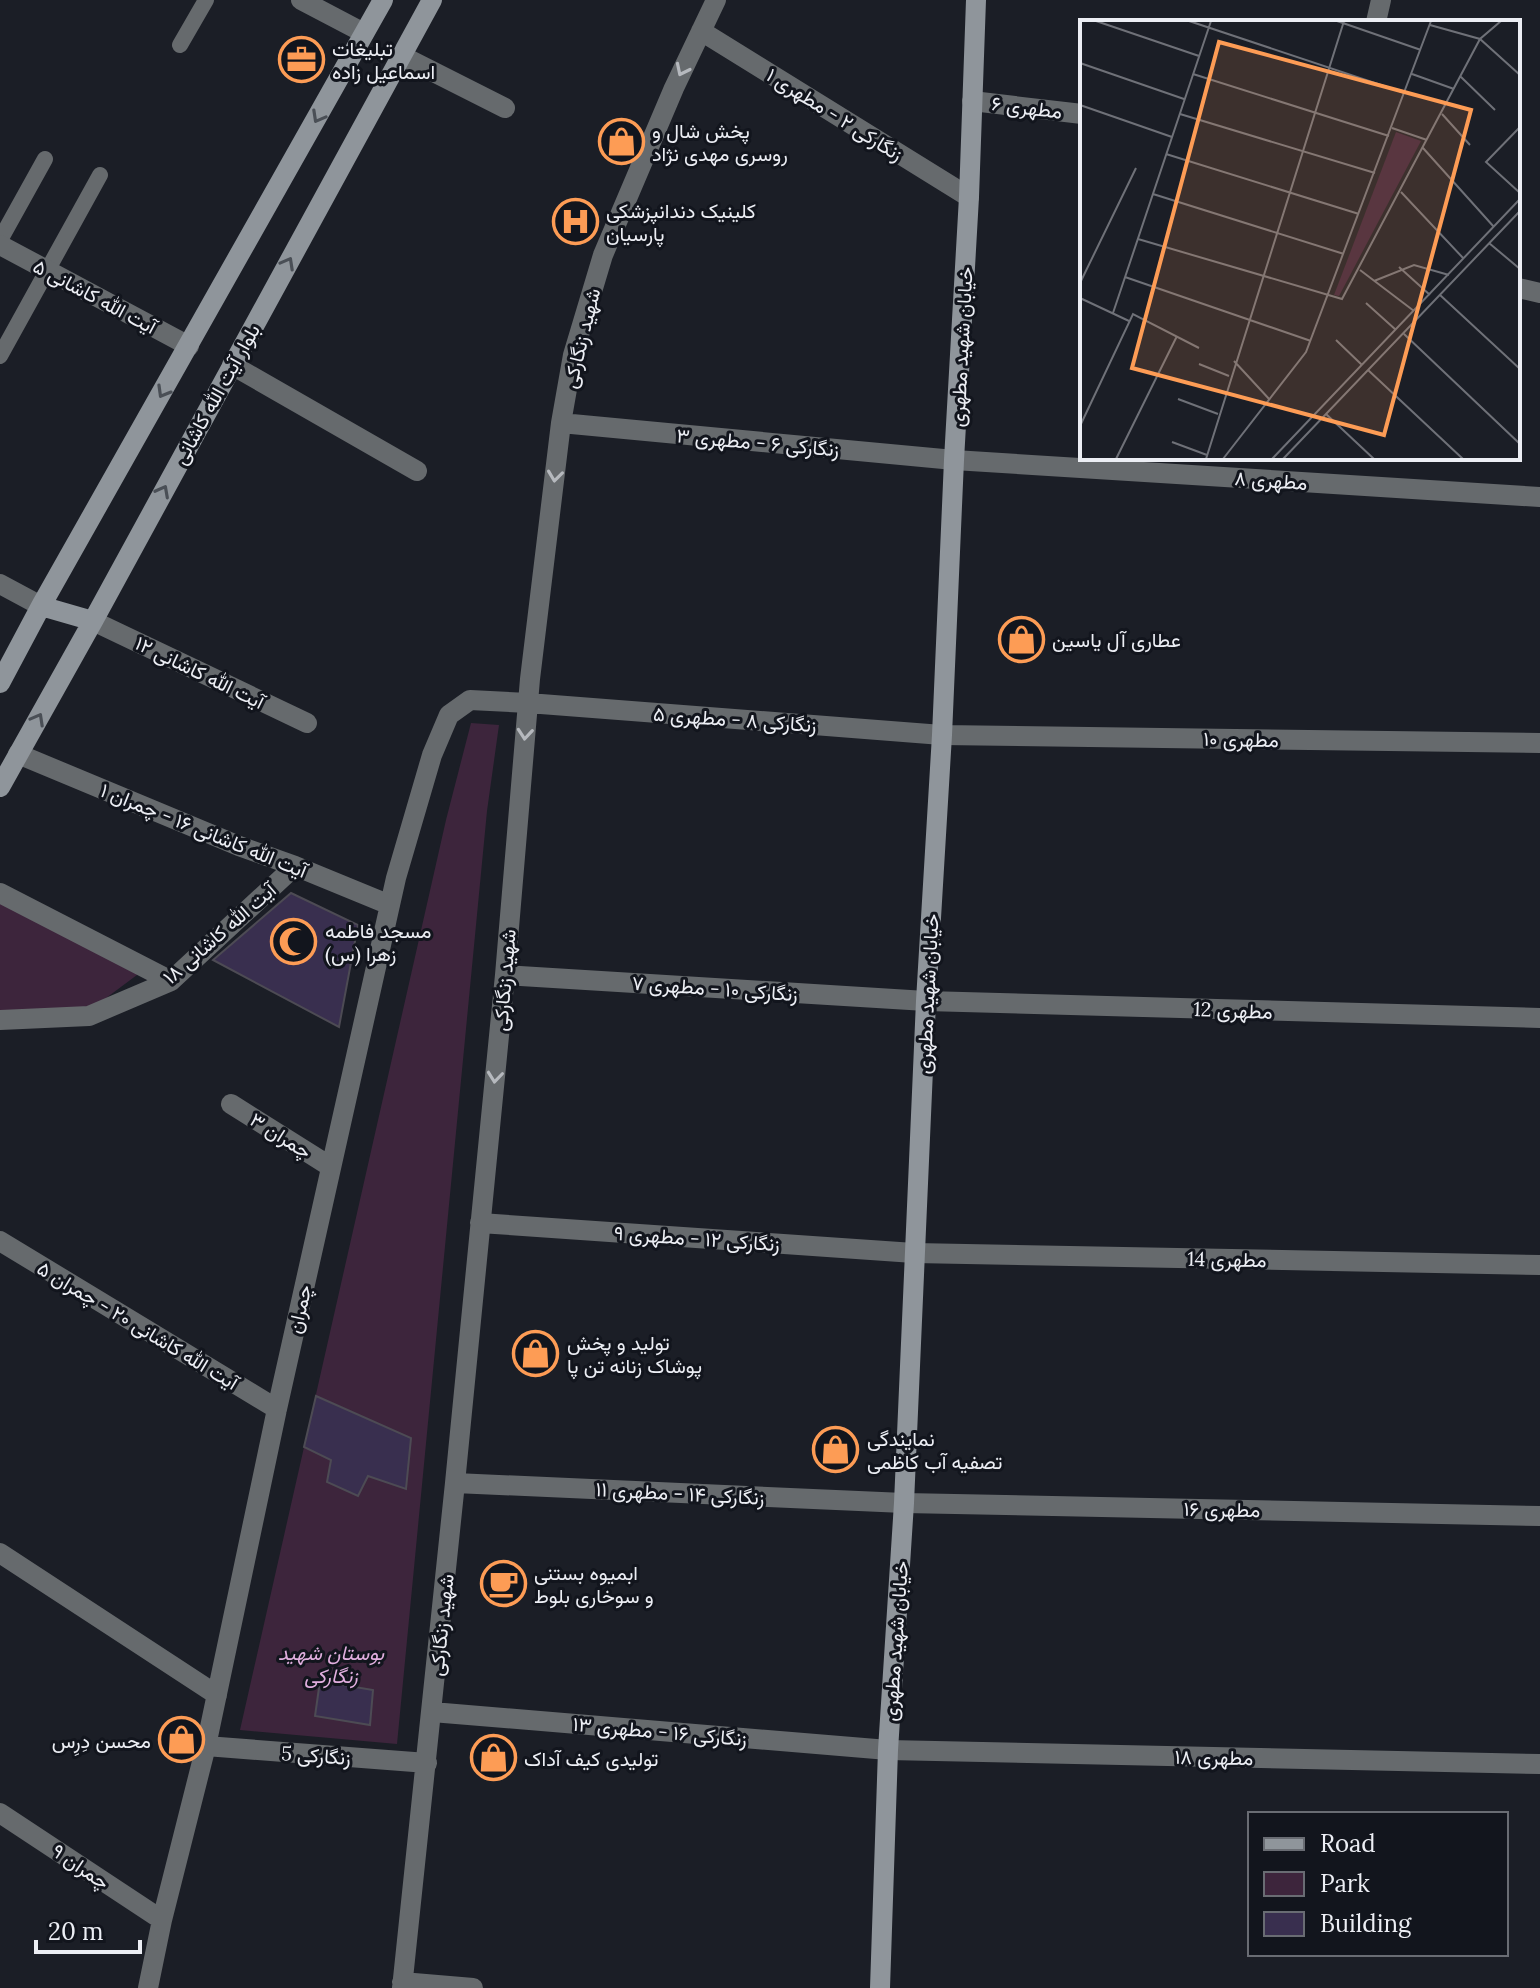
<svg xmlns="http://www.w3.org/2000/svg" width="1540" height="1988" font-family="Lora,Vazirmatn,serif">
	<style>
		.green { fill: #3d253c }
		.building { fill: #392f4f; stroke: #4d4b54; stroke-width: 2 }
		.lines { fill: none; stroke-linecap: round; stroke-linejoin: round }
		.lane { stroke: #666a6d; stroke-width: 16 }
		.street { stroke: #666a6d; stroke-width: 20 }
		.secondary { stroke: #8f959b; stroke-width: 20 }
		.oneway { stroke: #b6b9be }
		.oneway2 { stroke: #4a4f56 }
		.labels { text-anchor: middle; dominant-baseline: central; stroke-width: 6; stroke-linejoin: round; paint-order: stroke }
		.poi-label { font-size: 20px; fill: #eceef4; stroke: #12151d; text-anchor: start }
		.street-label { font-size: 20px; fill: #eceef4; stroke: #12151d }
		.park-label { font-size: 20px; font-style: italic; fill: #e1afdf; stroke: #12151d }
		.inset-road { fill: none; stroke: #6f7178; stroke-width: 2 }
		.view { fill: #fd9c55; fill-opacity: 0.15; stroke: #fd9c55; stroke-width: 4 }
		.inset-edge { fill: none; stroke: #eceef4; stroke-width: 4 }
	</style>
	<rect width="100%" height="100%" fill="#1b1e26"/>
	<path class="green" d="M471,723L499,725L487,811L397,1744L240,1730L446,820Z
		M0,897L141,972L94,1007L0,1015Z"/>
	<path class="building" d="M291,893L358,925L339,1027L213,960Z
		M316,1396L411,1438L406,1489L368,1476L358,1496L327,1482L331,1460L304,1447Z
		M320,1681L373,1690L370,1725L315,1716Z"/>
	<g class="lines">
		<path class="lane" d="M180,45L206,0
			M0,240L45,159
			M0,356L100,175"/>
		<path class="street" d="M301,0L364,33
			M1376,22L1381,0
			M701,31L969,197
			M402,56L505,108
			M972,101L1082,114
			M0,245L189,346
			M1518,288L1540,293
			M232,365L417,471
			M561,423L954,460L1540,497
			M0,584L41,606
			M93,621L307,723
			M18,754L239,846L295,866L390,905
			M0,893L171,981
			M505,975L926,1001L1540,1018
			M0,1020L89,1016L171,981L295,866
			M231,1104L331,1167
			M480,1223L914,1253L1540,1265
			M0,1241L277,1409
			M455,1483L904,1503L1540,1516
			M0,1553L217,1695
			M432,1712L888,1750L1540,1764
			M206,1746L427,1763
			M0,1813L162,1920
			M402,1982L473,1988
			M148,1988L162,1920L206,1746L277,1409L396,878L432,755L449,715L470,700L528,703L942,735L1540,743
			M402,1988L455,1483L505,975L530,679L561,423L573,355L603,255L674,88L716,0"/>
		<path class="secondary" d="M41,606L93,621
			M0,683L41,606L383,0
			M0,787L93,621L432,0
			M880,1988L888,1750L904,1503L926,1001L942,735L954,460L969,197L976,0"/>
	</g>
	<defs><path id="oneway-chevron" d="M-2-3.5L2.5 0L-2 3.5" fill="none" stroke-width="1.6" stroke-linecap="round" stroke-linejoin="round" transform="scale(2)"/></defs>
	<g class="oneway">
		<use href="#oneway-chevron" transform="translate(682 70) rotate(116)"/>
		<use href="#oneway-chevron" transform="translate(555 476) rotate(97)"/>
		<use href="#oneway-chevron" transform="translate(525 734) rotate(95)"/>
		<use href="#oneway-chevron" transform="translate(495 1077) rotate(96)"/>
	</g>
	<g class="oneway2">
		<use href="#oneway-chevron" transform="translate(318 117) rotate(119)"/>
		<use href="#oneway-chevron" transform="translate(288 263) rotate(-61)"/>
		<use href="#oneway-chevron" transform="translate(163 392) rotate(120)"/>
		<use href="#oneway-chevron" transform="translate(163 491) rotate(-62)"/>
		<use href="#oneway-chevron" transform="translate(38 719) rotate(-61)"/>
	</g>
	<defs>
		<symbol id="office-ring" viewBox="-11 -11 22 22"><circle r="9.5" fill="#12151d" stroke="#fd9c55" stroke-width="1.5"/><path d="M-6-3h4V-5.5h4V-3h4V5H-6ZM-1-4.5V-3h2v-1.5ZM-6 0V1H6V0Z" fill="#fd9c55"/></symbol>
		<symbol id="shop-ring" viewBox="-11 -11 22 22"><circle r="9.5" fill="#12151d" stroke="#fd9c55" stroke-width="1.5"/><path d="M-5-2.5h2.3a2.7 3.5 0 0 1 5.4 0H5L5.5 6h-11ZM-1.5-2.5h3a1.5 2.3 0 0 0-3 0Z" fill="#fd9c55"/></symbol>
		<symbol id="hospital-ring" viewBox="-11 -11 22 22"><circle r="9.5" fill="#12151d" stroke="#fd9c55" stroke-width="1.5"/><path d="M-5-5h3v3.5h4V-5h3V5h-3V1.5h-4V5h-3Z" fill="#fd9c55"/></symbol>
		<symbol id="mosque-ring" viewBox="-11 -11 22 22"><circle r="9.5" fill="#12151d" stroke="#fd9c55" stroke-width="1.5"/><path d="M3.5-4.9A6 6 0 1 0 3.5 4.9A5 5 0 1 1 3.5-4.9Z" fill="#fd9c55"/></symbol>
		<symbol id="cafe-ring" viewBox="-11 -11 22 22"><circle r="9.5" fill="#12151d" stroke="#fd9c55" stroke-width="1.5"/><path d="M-5.5-4.5H6V0H3Q3 3.5 0 3.5H-2.5Q-5.5 3.5-5.5 0ZM3-3.2v2h1.7v-2ZM-6 4.5H4V6H-6Z" fill="#fd9c55"/></symbol>
	</defs>
	<g fill-rule="evenodd">
		<use href="#office-ring" x="276" y="34" width="51" height="51"/>
		<use href="#shop-ring" x="596" y="116" width="51" height="51"/>
		<use href="#hospital-ring" x="550" y="196" width="51" height="51"/>
		<use href="#shop-ring" x="996" y="614" width="51" height="51"/>
		<use href="#mosque-ring" x="268" y="916" width="51" height="51"/>
		<use href="#shop-ring" x="510" y="1328" width="51" height="51"/>
		<use href="#shop-ring" x="810" y="1424" width="51" height="51"/>
		<use href="#cafe-ring" x="478" y="1558" width="51" height="51"/>
		<use href="#shop-ring" x="156" y="1714" width="51" height="51"/>
		<use href="#shop-ring" x="468" y="1732" width="51" height="51"/>
	</g>
	<g class="labels">
		<g class="poi-label">
			<text x="332" y="48">تبلیغات<tspan x="332" dy="23">اسماعیل زاده</tspan></text>
			<text x="652" y="130">پخش شال و<tspan x="652" dy="23">روسری مهدی نژاد</tspan></text>
			<text x="606" y="210">کلینیک دندانپزشکی<tspan x="606" dy="23">پارسیان</tspan></text>
			<text x="1052" y="639">عطاری آل یاسین</text>
			<text x="325" y="930">مسجد فاطمه<tspan x="325" dy="23">زهرا (س)</tspan></text>
			<text x="567" y="1342">تولید و پخش<tspan x="567" dy="23">پوشاک زنانه تن پا</tspan></text>
			<text x="867" y="1438">نمایندگی<tspan x="867" dy="23">تصفیه آب کاظمی</tspan></text>
			<text x="534" y="1572">ابمیوه بستنی<tspan x="534" dy="23">و ‌سوخاری بلوط</tspan></text>
			<text x="151" y="1740" text-anchor="end">محسن دِرِس</text>
			<text x="524" y="1758">تولیدی کیف آداک</text>
		</g>
		<g class="street-label">
			<text transform="translate(1027 107) rotate(7)">مطهری ۶</text>
			<text transform="translate(835 114) rotate(32)">زنگارکی ۲ - مطهری ۱</text>
			<text transform="translate(95 296) rotate(28)">آیت الله کاشانی ۵</text>
			<text transform="translate(581 338) rotate(-76)">شهید زنگارکی</text>
			<text transform="translate(961 347) rotate(-87)">خیابان شهید مطهری</text>
			<text transform="translate(216 394) rotate(-61)">بلوار آیت الله کاشانی</text>
			<text transform="translate(758 442) rotate(5)">زنگارکی ۶ - مطهری ۳</text>
			<text transform="translate(1271 480) rotate(4)">مطهری ۸</text>
			<text transform="translate(200 672) rotate(26)">آیت الله کاشانی ۱۲</text>
			<text transform="translate(735 719) rotate(4)">زنگارکی ۸ - مطهری ۵</text>
			<text transform="translate(1241 739) rotate(1)">مطهری ۱۰</text>
			<text transform="translate(204 830) rotate(22)">آیت الله کاشانی ۱۶ - چمران ۱</text>
			<text transform="translate(219 933) rotate(-41)">آیت الله کاشانی ۱۸</text>
			<text transform="translate(504 980) rotate(-85)">شهید زنگارکی</text>
			<text transform="translate(715 988) rotate(4)">زنگارکی ۱۰ - مطهری ۷</text>
			<text transform="translate(927 994) rotate(-87)">خیابان شهید مطهری</text>
			<text transform="translate(1233 1010) rotate(2)">مطهری 12</text>
			<text transform="translate(281 1135) rotate(32)">چمران ۳</text>
			<text transform="translate(697 1238) rotate(4)">زنگارکی ۱۲ - مطهری ۹</text>
			<text transform="translate(1227 1259) rotate(1)">مطهری 14</text>
			<text transform="translate(299 1309) rotate(-77)">چمران</text>
			<text transform="translate(138 1325) rotate(31)">آیت الله کاشانی ۲۰ - چمران ۵</text>
			<text transform="translate(680 1493) rotate(3)">زنگارکی ۱۴ - مطهری ۱۱</text>
			<text transform="translate(1222 1509) rotate(1)">مطهری ۱۶</text>
			<text transform="translate(441 1625) rotate(-84)">شهید زنگارکی</text>
			<text transform="translate(895 1641) rotate(-86)">خیابان شهید مطهری</text>
			<text transform="translate(660 1731) rotate(5)">زنگارکی ۱۶ - مطهری ۱۳</text>
			<text transform="translate(316 1755) rotate(4)">زنگارکی 5</text>
			<text transform="translate(1214 1757) rotate(1)">مطهری ۱۸</text>
			<text transform="translate(81 1866) rotate(34)">چمران ۹</text>
		</g>
		<g class="park-label">
			<text x="331" y="1652">بوستان شهید<tspan x="331" dy="23">زنگارکی</tspan></text>
		</g>
	</g>
	<g transform="translate(1080 20)">
		<rect width="440" height="440" fill="#1b1e26"/>
		<path d="M316,112L341,121L267,261L259,276L254,275Z" fill="#3d253c"/>
		<path class="inset-road" d="M16,1L119,36M109,1L325,73M257,1L341,30M350,5L400,19L440,55M0,43L104,79M113,54L309,116M332,54L374,69M380,56L415,90M0,85L92,117M100,94L295,153M362,94L390,125M440,107L406,142L440,173M312,108L347,120M343,128L414,207M86,134L279,194M321,172L384,239M73,174L264,234M58,219L262,279L400,19L421,1M409,223L440,249M319,247L350,275M280,250L334,291M45,257L231,321M294,261L334,245L369,255M0,263L56,148M360,275L440,349M0,278L49,301M286,283L316,310M33,293L131,1M324,314L440,424M256,320L282,345M154,341L190,380M119,344L149,356M288,350L383,439M98,379L138,394M246,394L294,439M0,406L53,294L119,328M92,422L127,435M36,439L97,316M126,439L264,1M143,439L226,332L351,1M192,439L440,179M203,439L440,191"/>
		<path class="view" d="M139,22L391,90L304,415L52,348Z"/>
		<rect width="440" height="440" class="inset-edge"/>
	</g>
	<rect x="1248" y="1812" width="260" height="144" fill="#12151d" stroke="#696c73" stroke-width="2"/>
	<rect x="1264" y="1838" width="40" height="12" fill="#8f959b" stroke="#696c73" stroke-width="2"/>
	<text x="1320" y="1852" font-size="24" fill="#eceef4">Road</text>
	<rect x="1264" y="1872" width="40" height="24" fill="#3d253c" stroke="#696c73" stroke-width="2"/>
	<text x="1320" y="1892" font-size="24" fill="#eceef4">Park</text>
	<rect x="1264" y="1912" width="40" height="24" fill="#392f4f" stroke="#696c73" stroke-width="2"/>
	<text x="1320" y="1932" font-size="24" fill="#eceef4">Building</text>
	<path d="M36 1940v12h104v-12" fill="none" stroke="#eceef4" stroke-width="4"/>
	<text x="48" y="1940" font-size="24" fill="#eceef4" stroke="#12151d" stroke-width="6" paint-order="stroke">20 m</text>
</svg>
